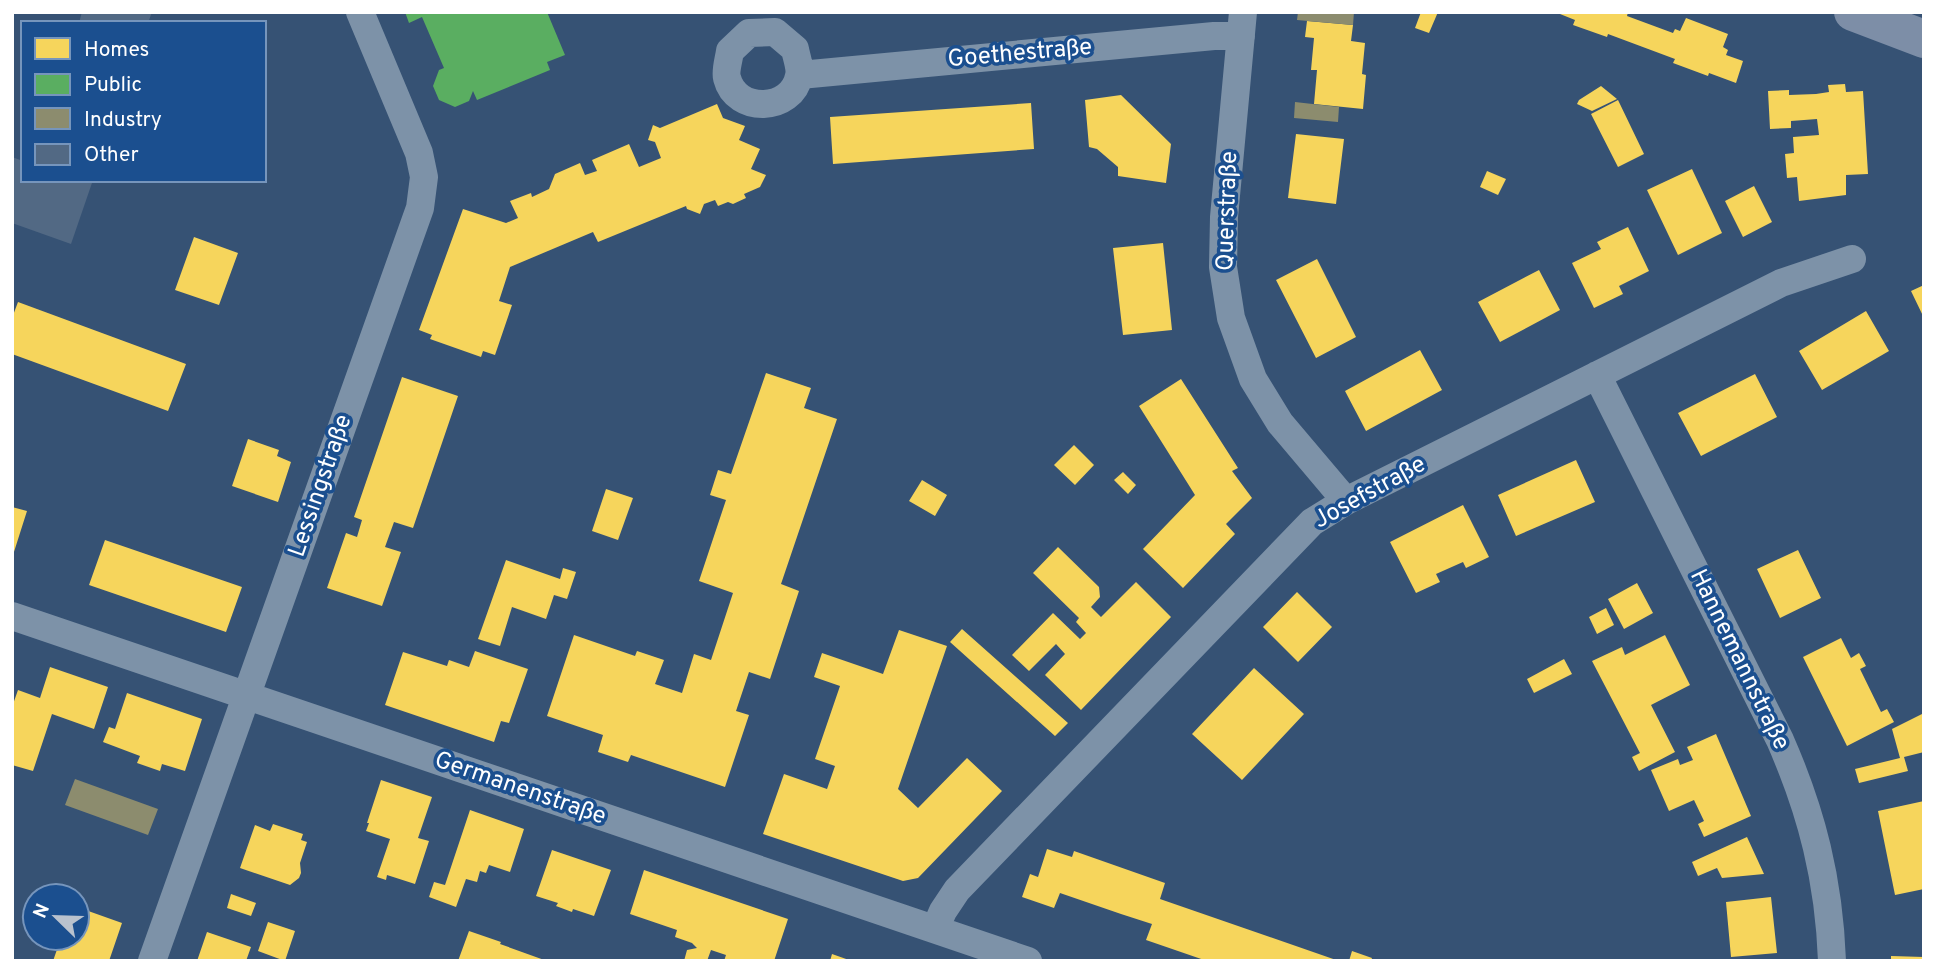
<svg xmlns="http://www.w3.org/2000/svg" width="1936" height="973" font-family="Overpass,sans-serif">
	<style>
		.homes { fill: #f6d55c }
		.public { fill: #5aae61 }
		.industry { fill: #8c8c6e }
		.building { fill: #526984 }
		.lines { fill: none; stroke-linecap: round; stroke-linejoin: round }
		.street { stroke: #7d92a8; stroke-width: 28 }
		.primary { stroke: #7d8ea7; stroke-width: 38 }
		.labels { text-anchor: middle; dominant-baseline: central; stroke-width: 7; stroke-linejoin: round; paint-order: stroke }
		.street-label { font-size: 24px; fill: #fff; stroke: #1b4f8f }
	</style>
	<rect width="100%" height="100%" fill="#365274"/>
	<path class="homes" d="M1421,12H1438L1429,33L1415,28Z
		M1555,12H1628L1627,16L1673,33L1675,29L1680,31L1686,18L1728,34L1723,47L1728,50L1726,55L1743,61L1736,83L1709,73L1708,76L1673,63L1675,59L1608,34L1607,37L1573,25L1575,20Z
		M1307,21L1353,25L1351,41L1365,43L1362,74L1366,75L1363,109L1314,104L1317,70H1311L1314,38L1305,37Z
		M1845,84L1846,92L1863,91L1868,174L1846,175V195L1799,201L1797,177L1787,178L1785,154L1794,153L1793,137L1819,135L1817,119L1791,121V128L1770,129L1768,91L1789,90V95L1816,94L1829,92L1828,85Z
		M1601,86L1617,99L1592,111L1577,104L1579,100Z
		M1121,95L1171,144L1166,183L1118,176V167L1097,149L1089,147L1085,100Z
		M1618,100L1644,154L1618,167L1591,114Z
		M1031,103L1034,149L833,164L830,117Z
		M717,104L723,118L745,126L739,140L760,149L751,169L766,175L760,187L744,194L746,198L733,204L728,202L718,206L715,200L704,204L700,214L687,209L686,206L598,242L593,232L510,267L499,301L512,305L495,355L483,351L481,357L430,339L432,335L419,330L463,209L506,223L518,218L510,201L531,193L532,197L549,189L555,174L580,163L585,175L597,171L592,160L629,144L639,167L661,158L655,142L648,140L653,125L660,128Z
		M1296,134L1344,139L1336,204L1288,198Z
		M1692,169L1722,233L1678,255L1647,190Z
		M1487,171L1506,179L1498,195L1480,187Z
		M1754,186L1772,222L1743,237L1725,201Z
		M1628,227L1649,271L1619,286L1623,294L1594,308L1572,263L1601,249L1597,242Z
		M194,237L238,253L219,305L175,290Z
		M1163,243L1172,330L1123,335L1113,248Z
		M1317,259L1356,337L1316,358L1276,280Z
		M1539,270L1560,310L1500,342L1478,302Z
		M1924,285V318L1911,291Z
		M18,302L186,364L168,411L12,354V318Z
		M1866,311L1889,351L1822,390L1799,351Z
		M1420,350L1442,390L1366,431L1345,391Z
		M766,373L811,388L804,408L837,419L781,584L799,591L770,679L749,672L736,711L749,715L725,787L631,755L628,762L598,752L603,735L547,716L574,635L635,656L637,651L664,660L655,684L682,693L694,654L711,660L733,593L699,581L726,500L710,495L718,470L731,474Z
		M1755,374L1777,417L1701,456L1678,413Z
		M402,377L458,396L413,528L394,522L385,547L401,552L382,606L327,588L346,533L357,537L362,520L354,517Z
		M1181,379L1238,468L1232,471L1252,498L1226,524L1235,534L1183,588L1143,549L1195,495L1139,406Z
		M248,439L279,450L277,456L291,462L278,502L232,486Z
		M1074,445L1094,465L1075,485L1054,465Z
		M1576,460L1595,502L1516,536L1498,495Z
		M1123,472L1136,485L1128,494L1114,480Z
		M922,480L947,495L935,516L909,501Z
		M606,489L633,498L618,540L592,531Z
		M1463,505L1489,557L1466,568L1463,562L1436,574L1440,582L1416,593L1390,542Z
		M12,507L27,511L13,555L12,554Z
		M105,540L242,587L226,632L89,585Z
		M1058,547L1099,587L1100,597L1091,607L1101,617L1136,582L1171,617L1081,710L1045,675L1065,654L1056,644L1029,671L1012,655L1053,613L1080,639L1086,633L1076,622L1079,618L1033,573Z
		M1798,550L1821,598L1780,618L1757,569Z
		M506,560L560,579L563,568L576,572L567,599L554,595L546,619L512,607L500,646L478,639Z
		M1637,583L1653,613L1624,629L1608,599Z
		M1297,592L1332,627L1298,662L1263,627Z
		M1606,608L1614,625L1597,634L1589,617Z
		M962,629L1068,723L1055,736L950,642Z
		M899,630L947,646L898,789L918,808L967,758L1002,791L918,878L903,881L763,834L784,774L827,789L835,766L815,759L840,686L814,677L822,653L883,674Z
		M1665,635L1690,685L1651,705L1675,752L1639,771L1632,757L1640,753L1592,661L1622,647L1625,655Z
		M1841,638L1851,658L1859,653L1866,666L1860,669L1881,712L1887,709L1894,722L1847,746L1803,657Z
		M475,651L528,669L509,723L501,721L494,742L385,705L403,652L447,666L449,660L469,667Z
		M1564,659L1572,674L1534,693L1527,679Z
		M50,667L108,687L94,729L52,714L33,771L12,765V707L18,690L40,698Z
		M1254,668L1304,714L1242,780L1192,734Z
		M127,693L202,719L185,771L162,764L160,771L137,763L140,756L103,742L109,727L115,729Z
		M1924,713V752L1904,757L1908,771L1859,783L1855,769L1900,758L1892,729Z
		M1716,734L1751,816L1704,837L1698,824L1704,821L1694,800L1669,811L1651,770L1678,759L1680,765L1693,760L1687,747Z
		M381,780L432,797L418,838L429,841L415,884L387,875L386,880L377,877L390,839L366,831L369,823H367Z
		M1924,801V889L1895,895L1878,811Z
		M470,810L524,829L510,872L489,865L486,873L480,871L477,882L466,879L456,907L429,897L434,882L445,885Z
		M273,824L303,834L301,840L307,842L300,863L301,873L299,878L290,885L240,868L255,825L270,831Z
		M1747,837L1764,874L1722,878L1717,868L1698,876L1692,862Z
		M1047,849L1072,857L1074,851L1165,883L1160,899L1339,961H1207L1146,940L1152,924L1121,914L1060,893L1054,908L1022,897L1030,874L1038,877Z
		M552,850L611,870L594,916L573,909L572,912L556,906L558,903L536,896Z
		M644,870L788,919L774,961H724L726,955L711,950L707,961H684L687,950L697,948L692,943L675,937L677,930L630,914Z
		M231,894L256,903L251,916L227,908Z
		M1771,897L1777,953L1731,957L1726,902Z
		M77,907L122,923L109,961H53L61,938H77Z
		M268,922L295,931L285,961L258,951Z
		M469,931L501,942L500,944L547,961H458Z
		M207,932L251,947L246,961H197Z
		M1352,951L1372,958L1371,961H1349Z
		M832,954L849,960V961H830Z
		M1891,956L1924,957V961H1891Z"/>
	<path class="public" d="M405,12H547L565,55L547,62L550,70L477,100L473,91L469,101L455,107L439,100L433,86L439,70L444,68L422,17L409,23Z"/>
	<path class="industry" d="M1298,12H1354L1353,25L1297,20Z
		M1295,102L1339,107L1338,122L1294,118Z
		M75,779L158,809L148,835L65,805Z"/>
	<path class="building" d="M82,12H152L148,23H79Z
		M12,157L23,161V180H93L71,244L12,223Z"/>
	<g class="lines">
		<path class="street" d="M1243,12L1224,217L1223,267L1231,318L1253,379L1280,423L1346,501
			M775,32L795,49C796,56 801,68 799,76C792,112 736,114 727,78C725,71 729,59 730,51L749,33Z
			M800,75L1214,36H1241
			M1597,375L1780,740C1812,813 1829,880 1832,961
			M12,616L1028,961
			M935,929L943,911L957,890L1312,522L1346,501L1781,283L1852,259
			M152,961L420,208L424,177L419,153L360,12"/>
		<path class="primary" d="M1853,12L1924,39"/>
	</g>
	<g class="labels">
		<g class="street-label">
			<text transform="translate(1020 54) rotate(-5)">Goethestraße</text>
			<text transform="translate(1228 211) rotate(-88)">Querstraße</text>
			<text transform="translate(321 486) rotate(-71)">Lessingstraße</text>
			<text transform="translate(1370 493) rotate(-29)">Josefstraße</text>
			<text transform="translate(1739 660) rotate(64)">Hannemannstraße</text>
			<text transform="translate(520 789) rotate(19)">Germanenstraße</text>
		</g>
	</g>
	<rect width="1936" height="973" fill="none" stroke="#ffffff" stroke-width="28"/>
	<rect x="21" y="21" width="245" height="161" fill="#1b4f8f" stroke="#7695bc" stroke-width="2"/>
	<rect x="35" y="38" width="35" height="21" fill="#f6d55c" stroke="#7695bc" stroke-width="2"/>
	<text x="84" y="56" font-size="21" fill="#ffffff">Homes</text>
	<rect x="35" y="74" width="35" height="21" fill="#5aae61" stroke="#7695bc" stroke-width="2"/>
	<text x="84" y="91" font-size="21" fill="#ffffff">Public</text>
	<rect x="35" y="108" width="35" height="21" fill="#8c8c6e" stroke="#7695bc" stroke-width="2"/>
	<text x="84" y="126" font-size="21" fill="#ffffff">Industry</text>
	<rect x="35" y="144" width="35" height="21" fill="#526984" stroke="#7695bc" stroke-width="2"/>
	<text x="84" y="161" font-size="21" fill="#ffffff">Other</text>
	<g transform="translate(56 917) rotate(293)"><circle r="33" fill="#1b4f8f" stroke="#7695bc" stroke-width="2"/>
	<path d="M0-5L12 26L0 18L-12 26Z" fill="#b9c2ce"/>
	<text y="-10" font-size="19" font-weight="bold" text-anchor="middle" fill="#ffffff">N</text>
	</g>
</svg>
